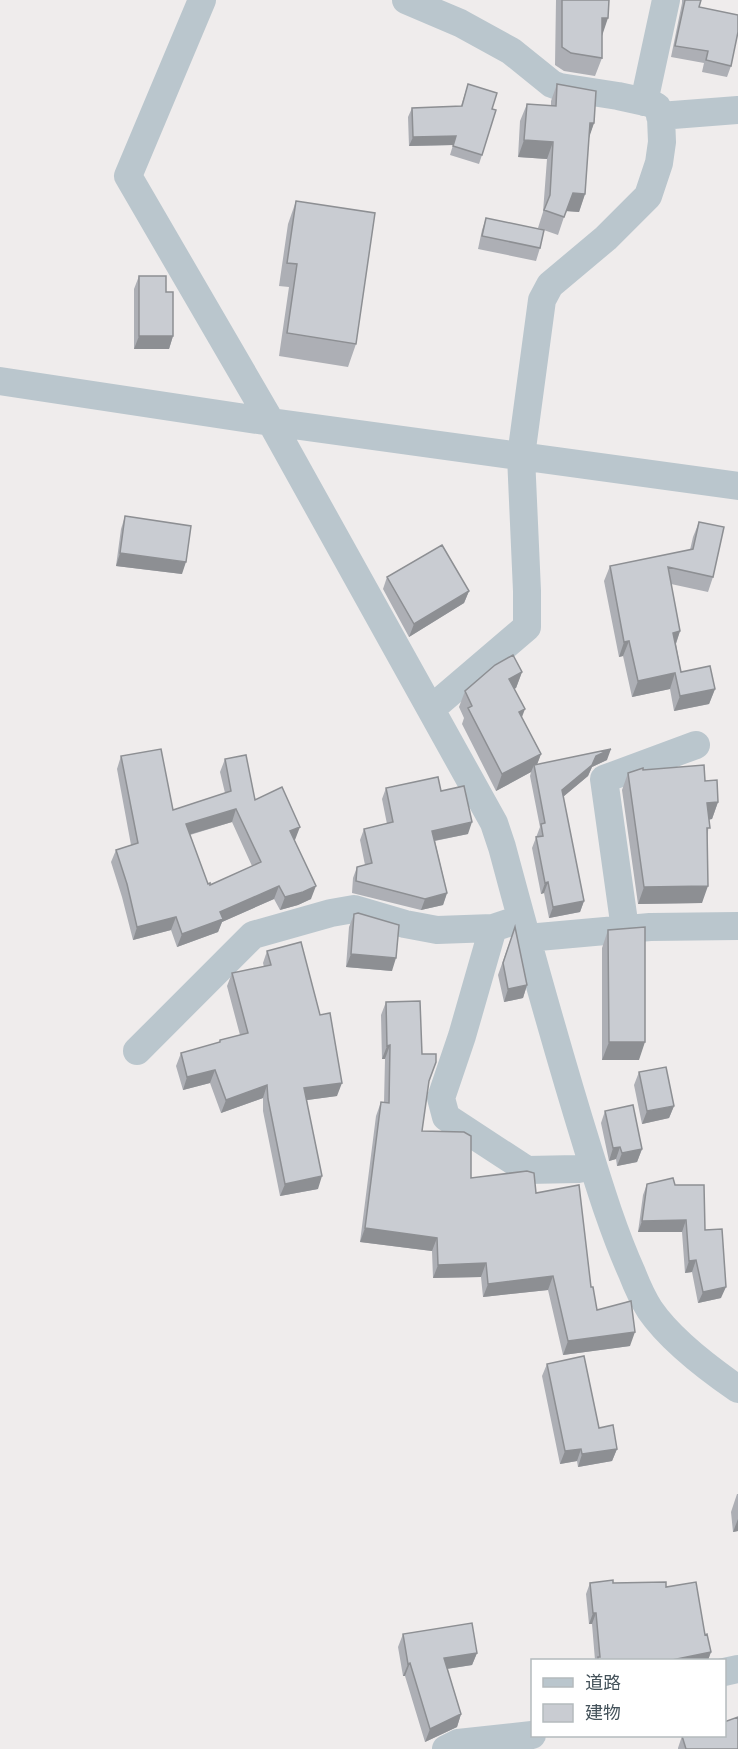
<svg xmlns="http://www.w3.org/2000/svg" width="738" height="1749" font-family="'Sofia Sans Condensed','Noto Sans JP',sans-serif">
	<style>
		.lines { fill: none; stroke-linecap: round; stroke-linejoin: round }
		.minor { stroke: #bac6cd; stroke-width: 28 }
		.wall { fill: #adafb5; fill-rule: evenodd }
		.shaded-wall { fill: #8d8f93 }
		.building { fill: #c9ccd2; stroke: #8d8f93; stroke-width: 1.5; fill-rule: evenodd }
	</style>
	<rect width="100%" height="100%" fill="#efecec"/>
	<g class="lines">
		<path class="minor" d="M202,0L128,176L271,422L494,823L502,847C529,948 557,1049 588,1149C601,1191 614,1233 632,1273C637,1286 643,1299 650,1310C670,1339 709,1369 738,1389
			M406,0L460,23L511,51L552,84L560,87L618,96L650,103L657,107L661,117L662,142L659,163L648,196L606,238L550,285L542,300L521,456L527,591V627L431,709
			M644,102L666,0
			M660,116L738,110
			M0,381L271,422L738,486
			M508,923L493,928L462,1036L441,1098L446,1117L527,1170L578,1169L593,1166
			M625,929L604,779L696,745
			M527,938L650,927L738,926
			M137,1051L253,935L331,913L354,909L405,924L437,930L493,928
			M724,1672L738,1669
			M446,1749L458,1743L532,1735"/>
	</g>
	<path class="wall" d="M556,0H609L602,35V58L595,76L564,71L555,65Z
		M682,0H701L699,7L731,66L727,77L702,72L704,63L671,57L682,3Z
		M468,84L482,155L479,164L450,155L453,145L409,146L408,117L412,108L461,106Z
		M557,84L594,123L589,136L585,194L579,212L566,211L558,235L538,228L543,212L547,159L518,157L520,121L527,104L551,106V101Z
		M296,201L356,344L348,367L279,356L289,287L279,286L288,224Z
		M486,218L540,248L536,261L478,249L482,230Z
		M139,276L166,292L173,336L169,349H134V289Z
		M125,516L182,574L116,566L121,529Z
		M699,522L713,577L708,592L671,584L680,631L676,644L681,672L715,689L709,704L674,711L670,689L632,697L623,656L619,657L604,581L610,566L690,550L693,537Z
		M387,577L469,591L464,603L409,637L383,589Z
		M522,672L516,688L514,689L521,718L541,754L537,764L607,760L592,767L588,776L563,797L584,901L580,912L549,918L544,893L541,894L532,848L540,827L530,776L531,772L496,791L462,724L464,718L459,707L465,691Z
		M121,756L173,810L225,793L220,772L225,759L255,800L295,840H294L311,899L298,905L280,910L274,899L222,922L218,932L177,947L171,930L133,940L122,897L111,862L116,850L131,845L117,769ZM232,822L252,866L210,885L208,884L190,835Z
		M643,770L705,781L718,802L712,819L709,820L702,903L638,904L622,790L628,773Z
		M386,788L441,791L468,834L435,841L447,893L443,905L421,910L352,893L353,878L357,867L365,865L360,840L364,829L387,824L382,799Z
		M354,914L392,971L346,967L349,927Z
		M515,927L527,985L523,998L504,1002L498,975Z
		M608,930L639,1060H602V948Z
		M267,951L337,1096L307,1100L318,1189L280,1196L263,1111V1098L221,1113L210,1083L183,1090L176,1066L181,1053L219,1043L220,1040L240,1035L227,986L232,973L264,967L263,963Z
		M386,1002L422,1054L429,1081L422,1131L471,1178L536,1193L591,1287L597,1310L630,1346L563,1355L548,1290L483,1297L481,1277L433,1278L432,1251L360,1242L376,1116L381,1102L384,1103L385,1059H382L381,1015Z
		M639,1072L674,1106L669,1118L642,1124L634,1085Z
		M605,1111L642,1149L637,1162L617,1166L616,1159L609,1161L601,1123Z
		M647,1184L675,1185L705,1230L721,1298L698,1303L692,1272L685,1273L682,1232H638L643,1195Z
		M547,1364L617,1449L612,1461L578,1467L577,1461L560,1464L542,1376Z
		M737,1494H738V1531L733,1532L731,1512Z
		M590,1583H613L666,1587L705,1635L711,1652L708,1660H595L592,1624H589L586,1594Z
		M403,1634L477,1653L472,1665L447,1669L461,1714L457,1727L425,1742L405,1676H403L398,1647Z
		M682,1736L738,1749H678V1748Z"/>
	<path class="shaded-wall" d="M602,18H608L602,36Z
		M590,123H594L588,141Z
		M456,136L453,145L409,146L413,137Z
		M524,140L553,142L547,159L518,157Z
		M573,193L585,194L579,212L566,211Z
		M139,336H173L169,349H134Z
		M120,553L186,562L182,574L116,566Z
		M469,591L464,603L409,637L414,624Z
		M680,631L675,646L673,633Z
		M629,641L623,656L619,657L624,642Z
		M522,672L516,688L503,695L509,679Z
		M675,673L670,689L632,697L638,681Z
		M715,689L709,704L674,711L680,696Z
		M525,709L519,725V712Z
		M611,749L607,760L592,767L588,776L558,801L562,790L596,756Z
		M541,754L535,770L534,765L531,772L496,791L502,774Z
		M718,802L712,819L701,820L707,803Z
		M236,809L232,822L181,837L186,824Z
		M472,822L468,834L428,842L432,831Z
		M300,827L295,840L285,844L290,831Z
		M548,882L544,893L541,894L545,883Z
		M279,886L274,899L222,922L218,932L177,947L182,934L220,912Z
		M316,886L311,899L298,905L280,910L285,897Z
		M708,886L702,903L638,904L644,887Z
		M447,893L443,905L421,910L425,899Z
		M584,901L580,912L549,918L553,907Z
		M176,917L171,930L133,940L137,927Z
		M351,954L396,958L392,971L346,967Z
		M527,985L523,998L504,1002L508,989Z
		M609,1042H645L639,1060H602Z
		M390,1045L385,1059H382L387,1046Z
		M215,1070L210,1083L183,1090L187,1077Z
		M342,1083L337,1096L300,1101L304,1088Z
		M267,1085L263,1098L221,1113L226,1100Z
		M674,1106L669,1118L642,1124L647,1111Z
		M620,1147L616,1159L609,1161L613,1148Z
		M642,1149L637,1162L617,1166L622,1153Z
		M322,1176L318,1189L280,1196L285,1184Z
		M686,1220L682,1232H638L642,1221Z
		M365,1228L437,1238L432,1251L360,1242Z
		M696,1260L692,1272L685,1273L689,1261Z
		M486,1263L481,1277L433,1278L438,1265Z
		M553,1276L548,1290L483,1297L488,1284Z
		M726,1287L721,1298L698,1303L703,1292Z
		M635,1332L630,1346L563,1355L568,1341Z
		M581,1449L577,1461L560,1464L565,1451Z
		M617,1449L612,1461L578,1467L582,1454Z
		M738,1519V1531L733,1532Z
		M593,1613H596L592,1624H589Z
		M711,1652L708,1660H661Z
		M477,1653L472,1665L439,1670L444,1658Z
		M410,1663L405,1676H403L408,1664Z
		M461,1714L457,1727L425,1742L430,1729Z"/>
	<path class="building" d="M562,0H609L608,18H602V58L571,53L562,47Z
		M685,0H701L699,7L738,15V32L731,66L706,60L708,51L675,46Z
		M468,84L497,93L492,109L496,110L482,155L453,146L456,136L413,137L412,108L462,106Z
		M557,84L596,91L594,123H590L585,194L573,193L564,217L544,210L550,195L553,142L524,140L527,104L556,106Z
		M296,201L375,213L356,344L287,333L297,264L287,263Z
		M486,218L544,230L540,248L482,236Z
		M139,276H166V292H173V336H139Z
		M125,516L191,526L186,562L120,553Z
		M699,522L724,527L713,577L668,567L680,631L673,633L681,672L710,666L715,689L680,696L675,673L638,681L629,641L624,642L610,566L693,549Z
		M442,545L469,591L414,624L387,577Z
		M513,655L522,672L509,679L525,709L519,712L541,754L502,774L468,708L472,706L465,691L495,665Z
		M161,749L173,810L231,791L225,759L246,755L255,800L282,787L300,827L290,831L316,886L303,892L285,897L279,886L220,912L223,919L182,934L176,917L137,927L127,884L116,850L138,843L121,756ZM236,809L261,862L210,885V883L208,884L186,824Z
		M611,749L596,756L592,765L562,790L584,901L553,907L548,882L545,883L536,837L543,836L541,824L545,823L534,765Z
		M704,765L705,781L717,780L718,802L707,803L710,828H707L708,886L644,887L628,773L643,768V770Z
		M438,777L441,791L464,786L472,822L432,831L447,893L425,899L356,881L357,867L372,863L364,829L393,822L386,788Z
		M358,913L399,925L396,958L351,954L354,914Z
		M515,927L527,985L508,989L503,963Z
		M645,927V1042H609L608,930Z
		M301,942L320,1015L330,1013L342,1083L304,1088L322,1176L285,1184L268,1099L267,1085L226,1100L215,1070L187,1077L181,1053L220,1042V1040L248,1033L232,973L271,965L267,951Z
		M420,1001L422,1054H436V1062L429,1081L422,1131L464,1132L471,1136V1178L527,1171L534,1173L536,1193L579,1185L591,1287H593L597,1310L631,1301L635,1332L568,1341L553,1276L488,1284L486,1263L438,1265L437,1238L365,1228L381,1102L389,1103L390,1045L387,1046L386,1002Z
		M666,1067L674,1106L647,1111L639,1072Z
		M633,1105L642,1149L622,1153L620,1147L613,1148L605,1111Z
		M673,1178L675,1185H704L705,1230L722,1229L726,1287L703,1292L696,1260L689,1261L686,1220L642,1221L647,1184Z
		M584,1356L599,1428L613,1425L617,1449L582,1454L581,1449L565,1451L547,1364Z
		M613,1580V1583L666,1582V1587L696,1582L705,1635L707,1634L711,1652L672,1660H598V1657H600L596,1613H593L590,1583Z
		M472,1623L477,1653L444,1658L461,1714L430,1729L410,1663L408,1664L403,1634Z
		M738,1717V1749H686L682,1736H724V1722Z"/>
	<rect x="531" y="1659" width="195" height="78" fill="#ffffff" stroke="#b4babd" stroke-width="1.5"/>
	<rect x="543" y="1678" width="30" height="9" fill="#bac6cd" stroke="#b4babd" stroke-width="1.5"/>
	<text x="585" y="1689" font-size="18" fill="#44525a">道路</text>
	<rect x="543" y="1704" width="30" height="18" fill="#c9ccd2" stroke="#b4babd" stroke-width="1.5"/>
	<text x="585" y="1719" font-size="18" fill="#44525a">建物</text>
</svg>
